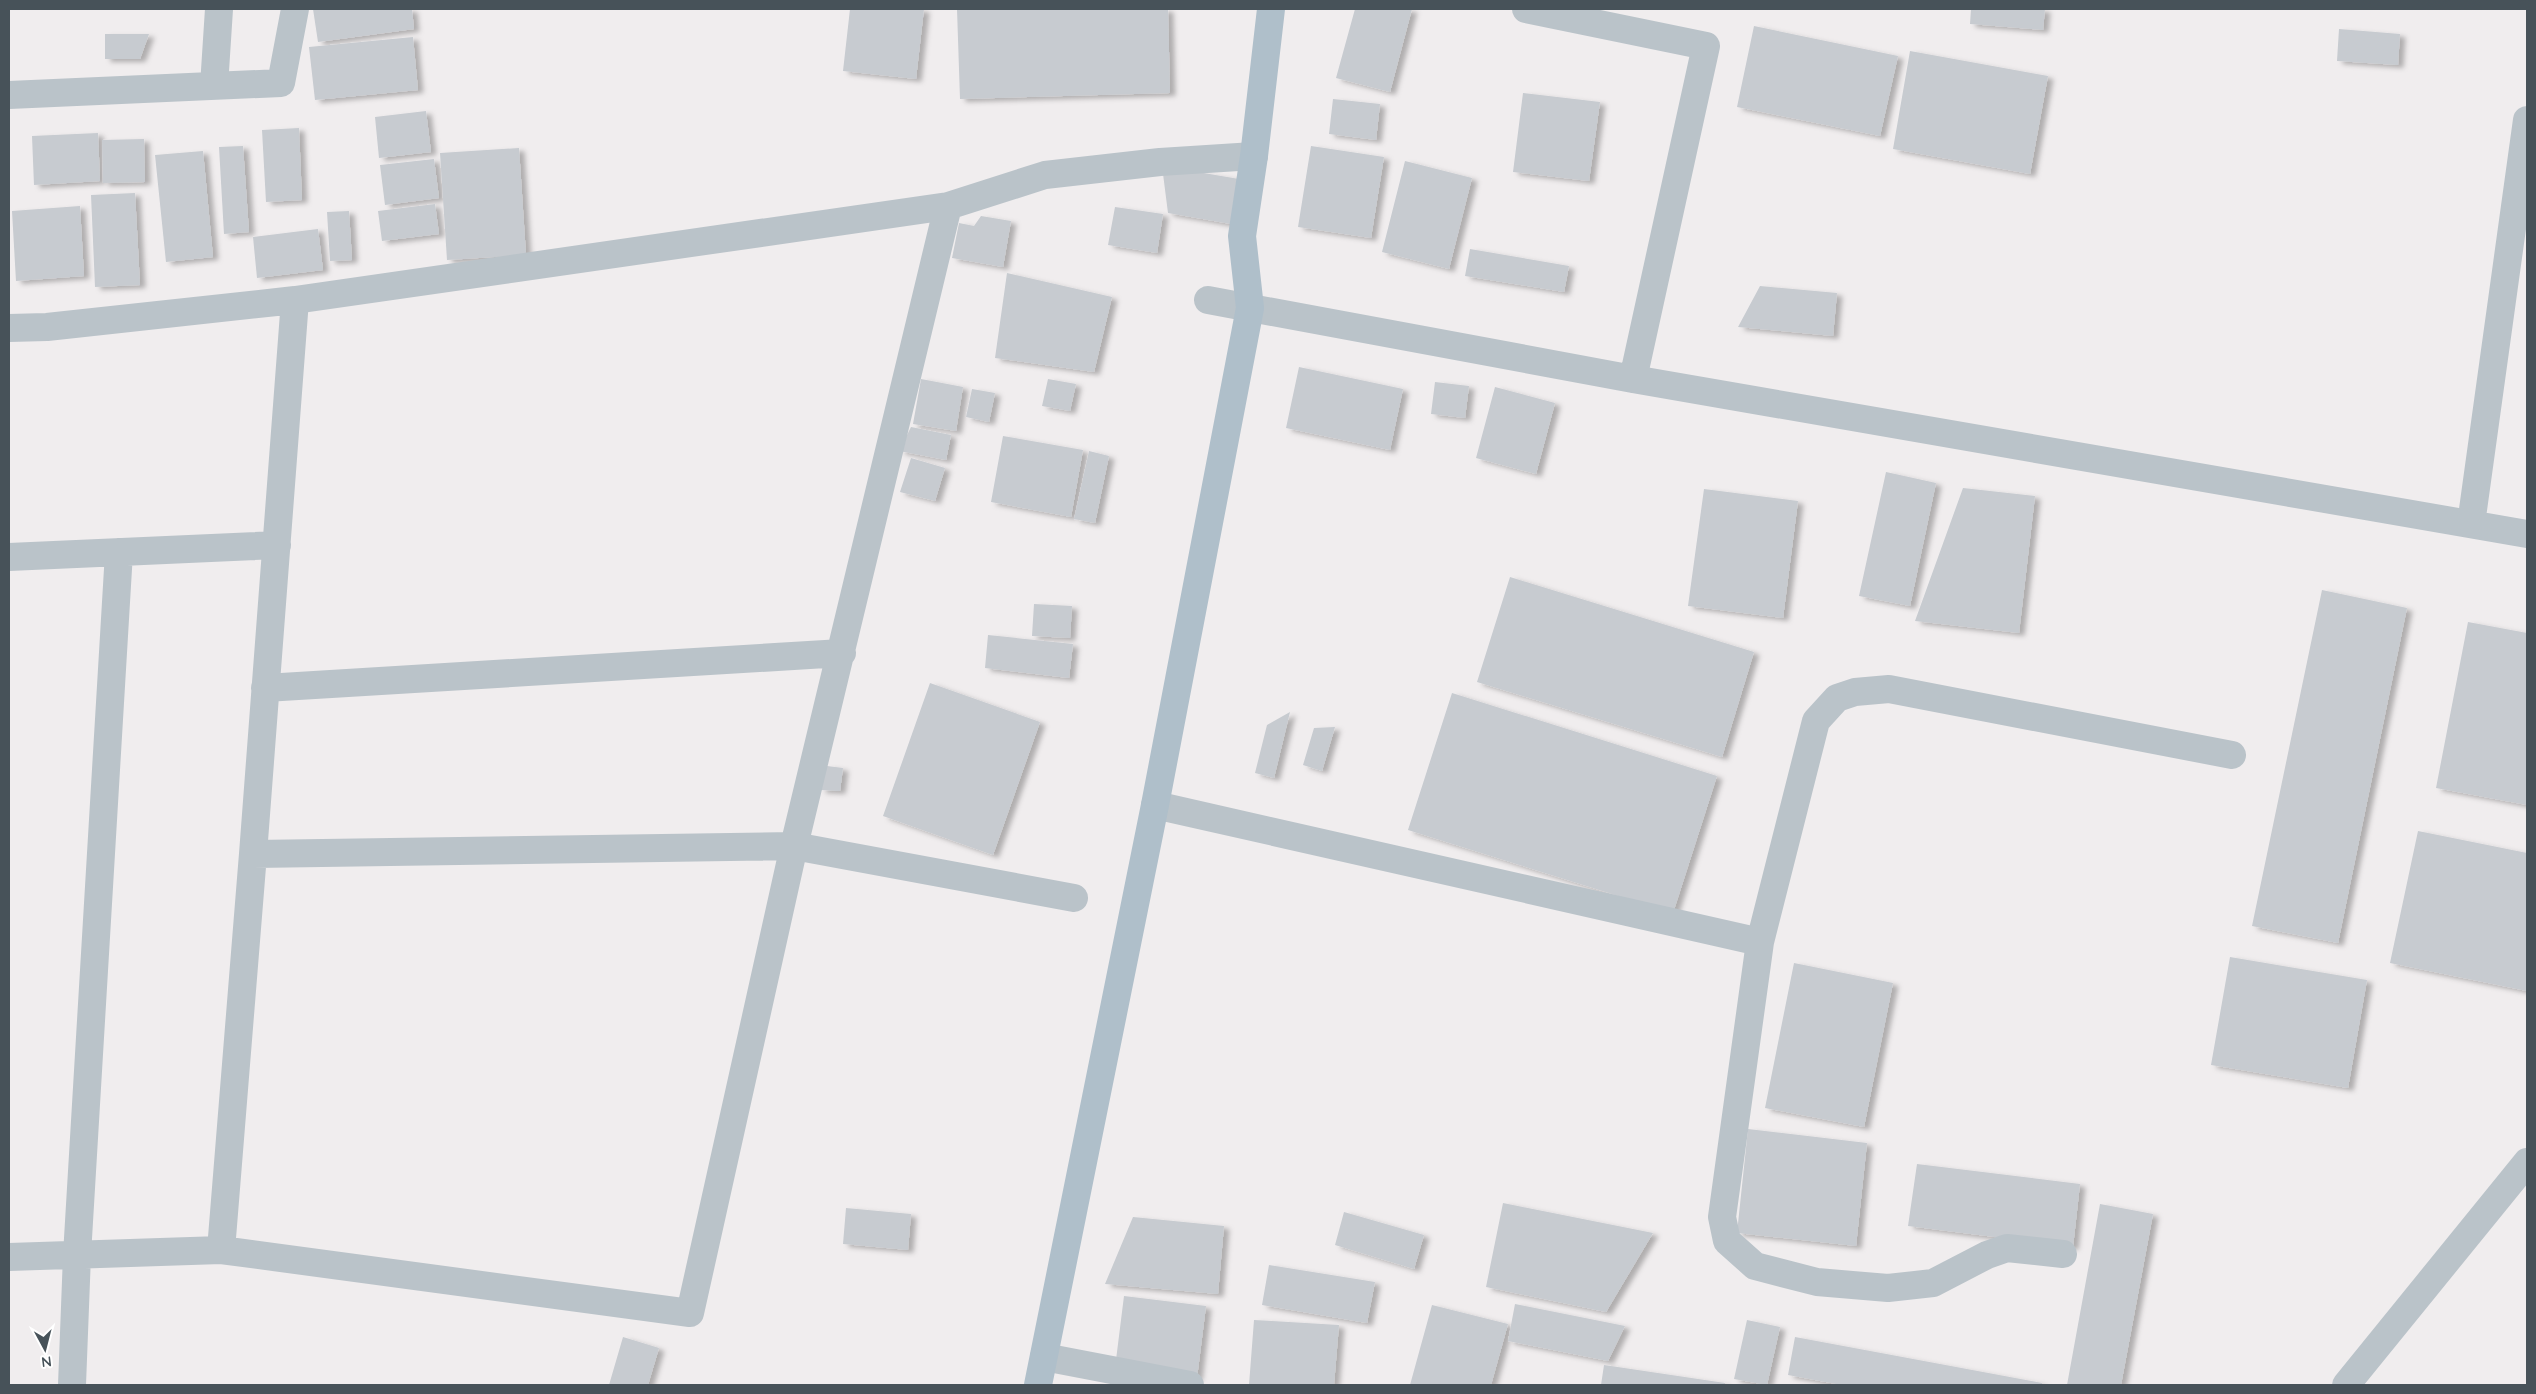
<svg xmlns="http://www.w3.org/2000/svg" width="2536" height="1394" font-family="Quicksand,sans-serif">
	<style>
		.building { fill: #c7cbd0; filter: url(#shadow) }
		.lines { fill: none; stroke-linecap: round; stroke-linejoin: round }
		.minor { stroke: #bac3c9; stroke-width: 28 }
		.major { stroke: #afbfca; stroke-width: 28 }
	</style>
	<defs>
		<filter id="shadow"><feDropShadow dx="5.5" dy="3" stdDeviation="2.5" flood-color="#0004"/></filter>
	</defs>
	<rect width="100%" height="100%" fill="#f0edee"/>
	<path class="building" d="M313,9H412L414,29L318,42Z
		M850,9H924L916,79L843,71Z
		M957,9H1168L1170,93L960,99Z
		M1355,9H1412L1390,92L1336,78Z
		M1971,9H2045L2043,30L1970,24Z
		M1754,26L1898,56L1880,136L1737,107Z
		M2339,29L2400,34L2398,65L2337,61Z
		M105,34H149L140,59H105Z
		M413,37L418,90L315,100L309,47Z
		M1910,51L2048,76L2030,174L1893,149Z
		M1523,93L1600,102L1589,181L1513,172Z
		M1333,99L1380,104L1376,140L1329,134Z
		M426,111L431,152L379,158L375,117Z
		M299,128L302,200L266,202L262,130Z
		M98,133L100,181L34,185L32,136Z
		M144,139L145,182L103,183L102,140Z
		M243,146L249,232L224,234L219,147Z
		M1311,146L1384,157L1371,238L1298,227Z
		M519,148L526,255L447,260L440,153Z
		M203,151L213,257L166,262L155,155Z
		M434,159L439,198L385,205L380,165Z
		M1405,161L1472,178L1449,269L1382,252Z
		M1162,166L1239,179L1231,224L1168,213Z
		M135,193L140,285L95,287L91,195Z
		M435,204L439,234L382,241L378,211Z
		M80,206L84,276L16,281L12,211Z
		M1115,207L1163,214L1157,253L1108,245Z
		M349,211L352,260L330,261L327,212Z
		M981,216L1011,221L1003,267L952,258L959,223L974,226Z
		M318,229L323,270L257,278L253,237Z
		M1470,249L1569,266L1564,292L1465,276Z
		M1007,273L1112,297L1094,372L995,358Z
		M1760,286L1837,293L1833,336L1738,327Z
		M1299,367L1403,389L1390,450L1286,428Z
		M921,379L963,387L956,431L913,424Z
		M1048,379L1076,384L1070,411L1042,406Z
		M1435,382L1469,386L1465,418L1431,414Z
		M1495,387L1555,403L1536,474L1476,458Z
		M972,389L995,393L989,422L966,417Z
		M911,427L951,435L946,460L899,451Z
		M1003,436L1083,450L1071,517L991,502Z
		M1089,451L1109,456L1095,523L1074,519Z
		M911,458L945,468L935,501L900,492Z
		M1886,472L1936,483L1910,606L1859,596Z
		M1963,488L2035,496L2019,633L1915,621Z
		M1704,489L1798,501L1783,618L1688,606Z
		M1510,577L1754,652L1722,757L1477,682Z
		M2322,590L2407,608L2338,943L2252,926Z
		M1034,604L1072,606L1070,638L1032,636Z
		M2468,622L2527,633V805L2436,788Z
		M988,635L1073,644L1069,678L985,668Z
		M930,683L1040,722L993,855L883,816Z
		M1452,693L1717,776L1673,913L1408,830Z
		M1290,712L1274,778L1255,773L1267,725Z
		M1335,727L1322,771L1303,765L1314,728Z
		M827,766L843,768L840,791L820,790Z
		M2418,831L2527,853V991L2390,963Z
		M2230,957L2367,980L2348,1088L2211,1065Z
		M1794,963L1893,983L1864,1127L1765,1108Z
		M1748,1129L1867,1143L1856,1246L1737,1233Z
		M1917,1164L2080,1184L2073,1247L1908,1226Z
		M1503,1203L1653,1233L1606,1312L1486,1287Z
		M2100,1204L2153,1214L2121,1385H2067Z
		M846,1208L911,1214L908,1250L843,1244Z
		M1344,1212L1424,1235L1414,1269L1335,1245Z
		M1133,1217L1224,1226L1218,1294L1105,1284Z
		M1269,1265L1375,1282L1367,1323L1262,1305Z
		M1124,1296L1206,1306L1197,1378L1115,1368Z
		M1515,1304L1625,1326L1608,1361L1508,1341Z
		M1432,1305L1508,1324L1491,1385H1410Z
		M1254,1320L1339,1325L1334,1385H1249Z
		M1747,1320L1780,1327L1767,1385L1734,1379Z
		M623,1337L659,1348L648,1385H609Z
		M1795,1337L2042,1383V1385H1842L1788,1375Z
		M1604,1365L1725,1383V1385H1601Z"/>
	<g class="lines">
		<path class="minor" d="M1526,9L1706,46L1633,379
			M214,86L219,9
			M9,95L281,83L295,9
			M1208,300L1633,379L2527,534
			M9,328L47,327L295,300L948,206L1045,175L1160,162L1254,156
			M2471,524L2527,120
			M9,557L277,545
			M265,688L842,653
			M1155,805L1760,942L1816,721L1837,698L1855,692L1889,689L2232,755
			M253,854L295,300
			M1760,942L1722,1217L1727,1241L1755,1266L1817,1282L1888,1288L1933,1283L1987,1255L2007,1248L2063,1254
			M221,1250L690,1313L794,846L948,206
			M9,1257L221,1250L253,854L794,846L1074,898
			M1044,1357L1190,1385
			M72,1385L77,1255L119,552
			M2346,1385L2527,1162"/>
		<path class="major" d="M1038,1385L1155,805L1250,308L1242,236L1254,156L1271,9"/>
	</g>
	<rect width="2536" height="1394" fill="none" stroke="#475259" stroke-width="20"/>
	<g transform="translate(45 1349) rotate(173)" stroke="#ffffff" stroke-width="4" paint-order="stroke">
	<path d="M0-4L9 19L0 12L-9 19Z" fill="#475259"/>
	<text y="-8" font-size="14" font-weight="bold" text-anchor="middle" fill="#475259">N</text>
	</g>
</svg>
